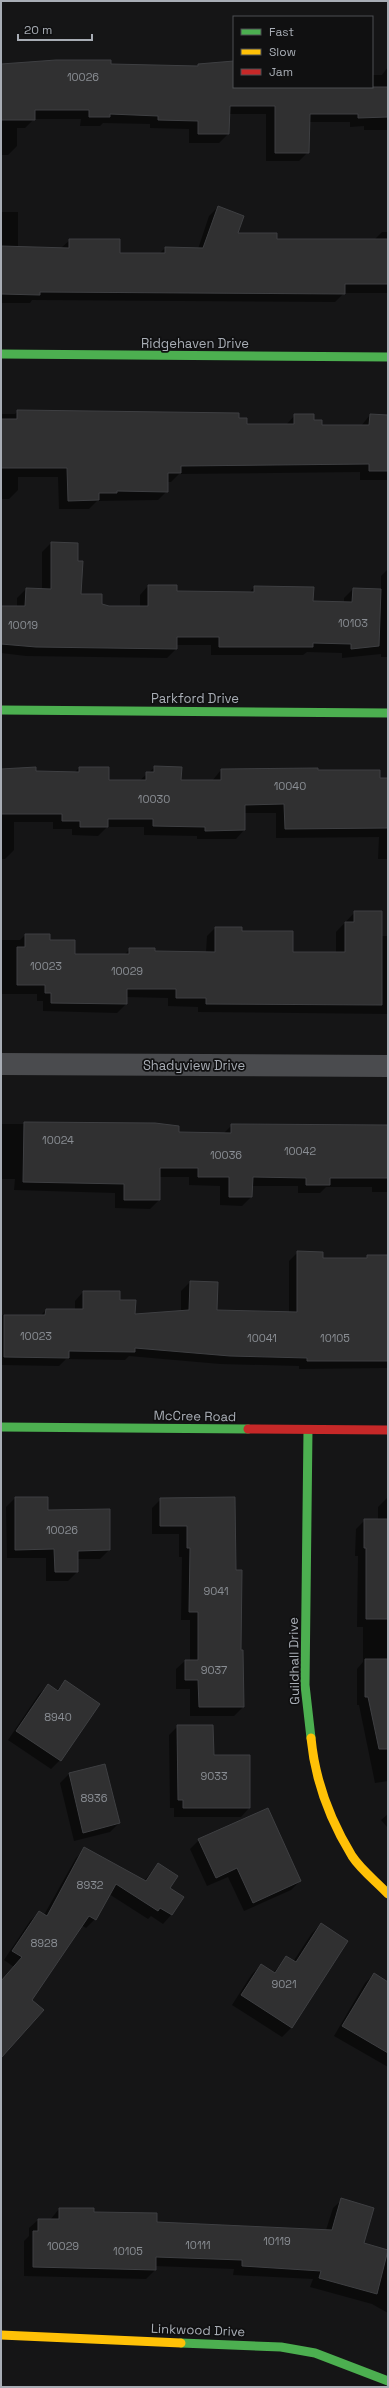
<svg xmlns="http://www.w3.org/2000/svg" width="389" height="2388" font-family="'Space Grotesk',sans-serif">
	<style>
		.shadow { fill: #0007 }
		.building { fill: #303031; stroke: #3e3f42 }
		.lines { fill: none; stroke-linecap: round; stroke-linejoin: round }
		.street { stroke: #4a4b4e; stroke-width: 22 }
		.fast { stroke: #4caf50; stroke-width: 9 }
		.slow { stroke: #ffc107; stroke-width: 9 }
		.jam { stroke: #c62828; stroke-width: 9 }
		.labels { text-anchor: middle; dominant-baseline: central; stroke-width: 3.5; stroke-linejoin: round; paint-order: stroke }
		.number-label { font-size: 11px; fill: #8a8e94 }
		.street-label { font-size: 13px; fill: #a8adb5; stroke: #101011 }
	</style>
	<rect width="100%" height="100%" fill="#151516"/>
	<path class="shadow" d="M234,62V87H372V75H382L388,67V130H364V126L350,127V122H309L308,152L299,161H266V114H228V134L219,143H189V129L150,128V124L103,123L100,126H80L81,119H34L25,128H17V146L8,155H1V65L196,67L199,65Z
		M218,207L237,234L276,240L373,241L382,232H388V293H344L335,302L32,300L30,303H1V212H18V247L61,248L70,240L119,254H159L165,248L198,249L209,216Z
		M18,411L238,419L246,425H286L295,415L321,426H361L370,415L388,416V480H360V472L179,474L171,482H167V491L158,500L97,501L89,509H59L58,477H18V490L9,499H1V414H15Z
		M51,543L77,562L80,595L108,607H140V595L148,586L176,592L249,593L254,587L312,602L344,603V598L353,589L381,590V576L388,569V657H381V654L342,658V653L307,652L303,655H211V645H176V649L167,658L26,656L1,653V607H17V598L26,589L42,590V552Z
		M155,767L180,781H212L221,770L379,771V779H388V859H378L379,837L276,838V813H244V830L236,839H197V836L144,835V827H107L98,836L72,835V829H53V822H14V850L5,859H1V769L74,773L79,768H108V781H139Z
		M355,912L381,936H388V1014L198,1012V1007L168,1006V998L126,997V1004L117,1013L43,1011V1001H37V994H1V940H20L25,935L49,941L74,955H124L130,949L154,952H206L207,936L215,928L241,932L292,953H336V932Z
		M1,1124H155L178,1133L223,1134L232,1125L388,1126V1192H372V1187H326L320,1193H298V1186H252L251,1197L242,1206L220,1205V1186L189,1185V1177H159V1200L150,1209L115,1208V1193L14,1190L15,1179H1Z
		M298,1252L322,1259H365L368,1256H388V1368L299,1369V1366L220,1364L129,1356L125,1360L66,1359L59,1366L1,1365V1315L40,1316L46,1310H75V1301L83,1292L119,1301L134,1315L181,1312V1291L190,1282L217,1283L216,1311L289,1313V1261Z
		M15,1498L47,1511L109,1550L100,1559H77V1572L68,1581H46V1558H7L6,1507Z
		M387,1498L388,1781L375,1783L359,1705H357V1669L363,1662V1627H357L358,1556H355L356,1529L365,1520H378V1507Z
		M161,1499L235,1571L243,1707L234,1716H190V1689H176V1669L185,1661H190V1620H181L182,1557H179V1534H152V1508Z
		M65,1682L60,1760L51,1769L8,1740L39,1694L48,1685L56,1691Z
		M178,1726L213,1756L249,1808L241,1817H174V1808H170L169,1735Z
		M104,1766L119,1823L110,1832L74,1841L60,1783L69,1774Z
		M388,1814V1828L381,1820Z
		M199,1840L300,1881L291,1890L244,1911L228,1877L207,1886L190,1849Z
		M85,1849L144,1881L158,1864L168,1889L182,1898L171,1915L163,1924L151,1916L148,1919L109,1894L95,1919L86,1928L81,1925L31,2000L1,2056V1981L14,1967L4,1960L30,1921L39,1912L44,1915L76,1858Z
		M321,1924L347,1941L291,2028L282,2037L232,2005L252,1974L261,1965L273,1973L286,1958L293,1962L312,1933Z
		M374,1974L388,1983V2067L334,2036L365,1983Z
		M342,2200L362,2244L388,2251V2313L372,2304L310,2287L313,2279L233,2275L234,2269L155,2266V2270L146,2279L24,2276V2241L29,2236V2228L38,2220H50L59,2209L156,2223L326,2230L333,2208Z"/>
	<path class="building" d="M56,60H111V64L198,66V64L234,61V87H388V117L358,118V114H310L309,153H275V106H230L229,134H198V121L158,120V116L110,114V117H89V110H35V120H1V64Z
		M218,206L244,216L238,233H277V239H388V284H345V294L40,292V295L1,294V246L69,248V239H120V253H165V247L203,248Z
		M17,410L239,413V418H247V424H294V414H314V420H322V425H369L370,414L388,415V471H369V464L181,466V473H168V492L117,491V493H99V500L68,501L67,468H1V419H17Z
		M51,542L78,543V561H83L81,594H102V604L109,606H148V585H177V591L254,592V586L314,587L313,601L352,602L353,588L381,589L379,646L351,649V644L313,643V647H219V637H177V649L36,647L1,644V606H25L26,588L51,589Z
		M154,766L182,767L181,780H221V769L318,768V770H380V778H388V828L285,829L284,804L245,805V830L205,831V827L153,826V819H108V827H80V821H62V814H1V769L36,767V771L79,772V767H109V780H146V772H154Z
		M354,911H382V1005L206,1004V998H176V989H127V1004L51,1003V993H45V985H17V947H25V934H50V940H75V954H129V948H155V951L215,952V927H242V931H293V952H345V922H354Z
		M24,1122L155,1123L179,1126V1132L231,1133V1124L388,1125V1178H330V1185H306V1178L253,1177L252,1197H229V1177H198V1168H160V1200H124V1184L23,1182Z
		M297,1251L323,1252V1258H367V1255H388V1361H307V1358L230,1356L135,1348V1352L69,1351V1358L4,1357V1315H45L46,1309H83V1291H120V1300H136L135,1314L189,1310L190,1281L218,1282L217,1310L297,1312Z
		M15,1497H48V1510L110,1509V1550L78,1551V1572H55L54,1549L15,1550Z
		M235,1497L236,1570H242L241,1650H243L244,1707H199L198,1680H185V1660H198V1612H189L190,1548H187V1526H160V1498Z
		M364,1519H388V1619H366V1548H364Z
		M365,1659H388V1749H379L368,1697H365Z
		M65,1680L100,1704L61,1761L16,1731L48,1684L58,1691Z
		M177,1725H213L214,1755H250V1808H183V1800H178Z
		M105,1764L120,1823L83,1833L69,1773Z
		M268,1808L301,1881L253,1903L237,1868L216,1878L198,1839Z
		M84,1847L146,1881L158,1863L178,1876L170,1888L184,1897L172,1915L160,1908L158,1911L116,1884L96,1920L89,1916L32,2000L44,2010L1,2058V1981L22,1957L12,1951L39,1911L47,1916Z
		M321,1923L348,1941L292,2028L241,1995L261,1964L275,1973L286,1956L296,1962Z
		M374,1973L388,1982V2053L342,2026Z
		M341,2198L374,2208L364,2243L388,2250L377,2294L319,2278L321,2271L242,2266V2260L156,2257V2270L33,2267V2231H38V2219H59V2208H94V2212L157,2213V2222L332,2230Z"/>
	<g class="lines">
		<path class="street" d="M1,1064L388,1066"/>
		<path class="fast" d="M1,354L388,357
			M1,710L388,713
			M1,1427L248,1429
			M308,1430L305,1685L311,1738
			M181,2343L281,2347L315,2353L388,2381"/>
		<path class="slow" d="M311,1738C315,1780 330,1820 352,1856C361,1870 377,1882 388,1894
			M1,2335L181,2343"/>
		<path class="jam" d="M248,1429L388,1430"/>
	</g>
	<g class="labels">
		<g class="number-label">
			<text x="83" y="77">10026</text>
			<text x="353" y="623">10103</text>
			<text x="23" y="625">10019</text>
			<text x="290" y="786">10040</text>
			<text x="154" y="799">10030</text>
			<text x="46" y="966">10023</text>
			<text x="127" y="971">10029</text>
			<text x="58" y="1140">10024</text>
			<text x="300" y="1151">10042</text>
			<text x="226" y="1155">10036</text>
			<text x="36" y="1336">10023</text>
			<text x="262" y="1338">10041</text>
			<text x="335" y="1338">10105</text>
			<text x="62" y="1530">10026</text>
			<text x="216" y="1591">9041</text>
			<text x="214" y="1670">9037</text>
			<text x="58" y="1717">8940</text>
			<text x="214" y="1776">9033</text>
			<text x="94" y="1798">8936</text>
			<text x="90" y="1885">8932</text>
			<text x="44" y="1943">8928</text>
			<text x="284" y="1984">9021</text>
			<text x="277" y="2241">10119</text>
			<text x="198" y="2245">10111</text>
			<text x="63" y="2246">10029</text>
			<text x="128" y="2251">10105</text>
		</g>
		<g class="street-label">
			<text x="195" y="343">Ridgehaven Drive</text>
			<text x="195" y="698">Parkford Drive</text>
			<text x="194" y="1065">Shadyview Drive</text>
			<text transform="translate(195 1416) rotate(1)">McCree Road</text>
			<text transform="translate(294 1661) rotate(-91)">Guildhall Drive</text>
			<text transform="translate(198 2330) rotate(2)">Linkwood Drive</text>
		</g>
	</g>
	<rect width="389" height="2388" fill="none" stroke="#a8adb5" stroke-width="4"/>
	<rect x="233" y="16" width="140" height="72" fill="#101011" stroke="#4d4f53"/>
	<rect x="241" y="29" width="20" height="6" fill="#4caf50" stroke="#4d4f53"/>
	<text x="269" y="36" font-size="12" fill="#a8adb5">Fast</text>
	<rect x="241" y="49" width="20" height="6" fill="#ffc107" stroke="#4d4f53"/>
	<text x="269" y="56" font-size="12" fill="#a8adb5">Slow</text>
	<rect x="241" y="69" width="20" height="6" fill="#c62828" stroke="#4d4f53"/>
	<text x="269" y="76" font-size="12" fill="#a8adb5">Jam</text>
	<path d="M18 34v6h74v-6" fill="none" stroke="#a8adb5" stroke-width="2"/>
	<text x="24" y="34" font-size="12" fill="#a8adb5" stroke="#101011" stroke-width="3" paint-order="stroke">20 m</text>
</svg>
